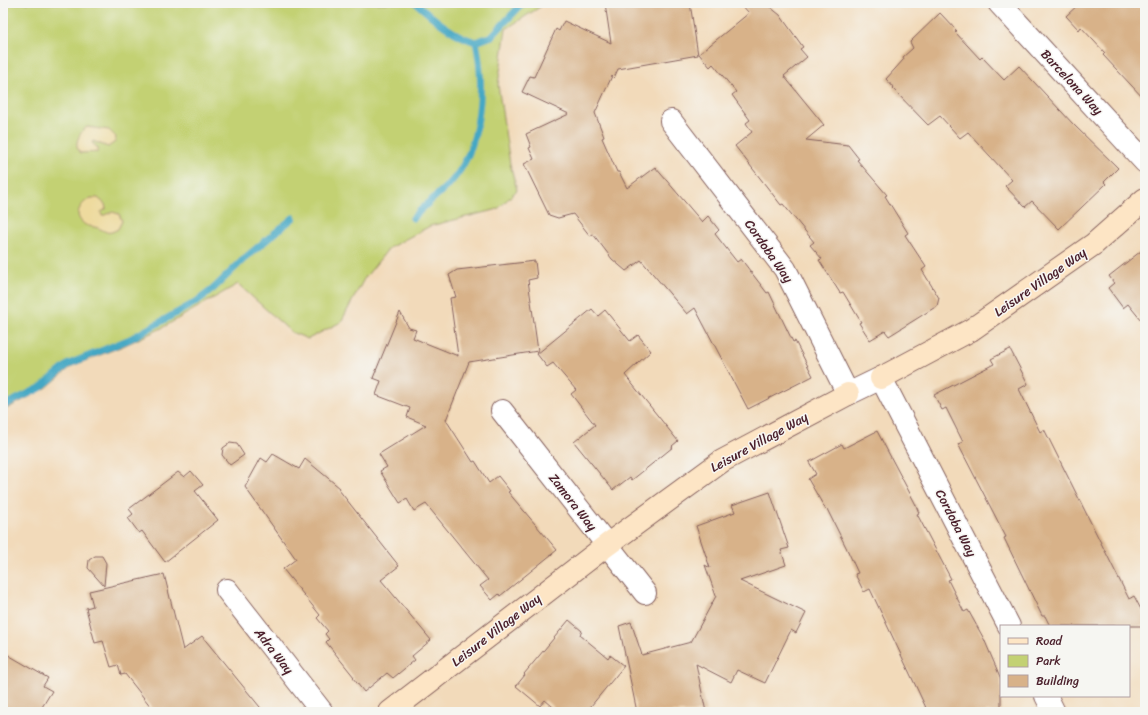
<svg xmlns="http://www.w3.org/2000/svg" width="1148" height="715" font-family="Sriracha,sans-serif">
	<style>
		.green { fill: #c3d173; stroke: #86784f }
		.sand { fill: #eeda9e; stroke: #9c7c64 }
		.lines { fill: none; stroke-linecap: round; stroke-linejoin: round }
		.stream { stroke: #45a7c4; stroke-width: 7 }
		.building { fill: #d8b289 }
		.street-casing { stroke: #85605d; stroke-width: 24 }
		.secondary-casing { stroke: #85605d; stroke-width: 24 }
		.street { stroke: #fff; stroke-width: 22 }
		.secondary { stroke: #fde5c5; stroke-width: 22 }
		.labels { text-anchor: middle; dominant-baseline: central; stroke-width: 3; stroke-linejoin: round; paint-order: stroke }
		.street-label { font-size: 13px; fill: #4a1f2b; stroke: #f6f6f2 }
	</style>
	<rect width="100%" height="100%" fill="#f6f6f2"/>
	<filter id="ink" filterUnits="userSpaceOnUse"><feTurbulence type="fractalNoise" baseFrequency=".025" numOctaves="2"/><feDisplacementMap in="SourceGraphic" scale="8" xChannelSelector="R" yChannelSelector="G"/><feConvolveMatrix kernelMatrix="1 2 1 2 8 2 1 2 1" color-interpolation-filters="sRGB"/></filter>
	<filter id="wash" filterUnits="userSpaceOnUse"><feTurbulence type="fractalNoise" baseFrequency=".012" numOctaves="4" result="noise"/><feDisplacementMap in="SourceGraphic" scale="16" xChannelSelector="R" yChannelSelector="G"/><feGaussianBlur stdDeviation="0.9" result="paint"/><feColorMatrix in="noise" values="0 0 0 0 0 0 0 0 0 0 0 0 0 0 0 0 0 1.4 0 .05"/><feComposite in="paint" operator="in"/></filter>
	<g filter="url(#wash)">
		<rect width="100%" height="100%" fill="#f2daba"/>
		<path class="green" d="M3,3H546L506,29L498,85L510,164L517,190L498,209L430,226L389,248L364,279L341,322L308,339L291,332L238,284L160,329L123,346L72,366L46,388L6,409L3,412Z"/>
		<path class="sand" d="M87,127L109,130L116,137L115,142L108,147L93,141L92,143L98,148V152L80,153C73,145 79,133 87,127Z
			M91,198H98L105,204L106,209L101,212L102,216L112,212L119,214L122,221L118,229C107,235 108,232 98,228C93,226 87,227 83,223C72,214 82,202 91,198Z"/>
		<g class="lines">
			<path class="stream" d="M416,3C434,19 454,36 476,42L492,36L521,5
				M413,218C425,205 439,194 451,182C482,148 485,85 476,42
				M3,406L40,388L69,364L130,339L196,302L213,289L246,257L293,218"/>
		</g>
		<g id="blocks">
			<path class="building" d="M605,3H690L698,55L618,69L614,78L612,76L595,113L604,137L602,138L617,172H619L627,188L655,167L702,222L708,216L719,230L715,234L737,262L741,259L767,293L769,292L793,342L795,341L813,376L748,409L695,308L687,314L641,260L626,271L612,259L593,234L590,236L573,214L558,218L549,215L524,164L534,159L529,148L531,147L526,134L569,114L522,92L530,76L534,77L556,29L559,31L564,21L611,43Z
				M740,3H765L780,15L803,47L800,49L807,57L784,76L824,125L806,140L848,145L859,159L857,160L887,195L885,196L908,233L905,235L926,267L922,270L939,298L937,306L889,336L885,331L870,340L859,323L861,322L843,292L840,293L819,260L822,259L810,245L814,242L783,204L781,205L735,146L752,132L746,123L750,120L732,95L736,92L713,64L710,67L699,54L749,13Z
				M1080,3H1145V100L1103,55L1105,53L1081,27L1079,30L1066,16Z
				M940,13L957,31L955,32L980,59L982,57L1004,80L1019,66L1074,125L1118,168L1104,182L1106,184L1059,229L1032,201L1025,207L1005,186L1012,180L968,132L960,138L940,116L928,125L893,89L894,88L886,79L904,59L903,57L913,48L910,42Z
				M1145,248V325L1128,304L1123,308L1108,288L1114,283L1109,276Z
				M535,261L537,278L528,280L538,351L469,362L446,420L473,462L475,461L489,483L498,476L510,491L508,492L557,550L500,596L499,594L492,600L480,586L488,580L426,504L414,511L407,499L400,503L380,471L387,467L379,454L426,425L407,417L410,408L376,395L381,381L373,378L400,312L409,328L416,330L413,338L458,356L450,298L456,297L449,275L457,270Z
				M592,309L598,316L605,310L630,341L638,335L651,351L625,375L678,441L672,446L673,447L632,480L630,477L613,490L574,442L595,425L571,394L576,390L553,363L547,367L537,354Z
				M1010,349L1028,384L1019,389L1040,432L1044,429L1129,599L1134,596L1145,617V626H1050L1045,616H1042L1004,538L1006,537L958,444L963,442L946,408L942,410L934,395L994,364L991,359Z
				M877,431L915,503L919,513L917,514L951,579L948,580L964,612L968,610L984,639L1001,679V712H928L870,589L864,592L855,574L858,573L846,547L827,509L826,510L808,479L816,474L809,462L842,444L844,448Z
				M230,443L237,444L244,455L230,465L222,455L223,448Z
				M273,454L299,469L305,459L340,488L339,490L399,566L381,580L431,640L412,656L415,660L393,678L387,673L364,692L353,678L354,677L326,642L329,639L325,634L328,631L317,618L320,615L283,569L296,559L245,487L261,458L267,462Z
				M191,471L203,485L195,491L218,520L165,562L142,531L139,533L128,518L133,514L129,509L178,472L184,477Z
				M770,492L789,548L781,550L786,565L740,581L806,613L796,633L791,630L765,683L737,670L731,682L696,664L706,712H637L619,626L631,622L642,655L691,642L716,596L705,565L710,568L696,526L735,512L732,505Z
				M95,556H102L106,563L104,586L88,568L89,560Z
				M164,574L183,650L202,636L264,712H155L125,674L121,675L118,665L111,667L103,641L95,643L86,608L93,606L89,591Z
				M569,620L582,631L580,635L608,658L610,655L624,666L586,712H559L545,700L540,706L516,686L525,675L524,674Z
				M3,652L48,678L43,686L52,691L39,712H3Z"/>
		</g>
	</g>
	<g filter="url(#ink)">
		<use href="#blocks" fill-opacity="0" stroke="#85605d" stroke-width="1"/>
		<g class="lines">
			<defs>
				<path id="street" d="M999,3L1145,162
					M671,121L785,269L848,394L881,378L1009,626
					M502,411L645,593
					M227,590L322,712
					M1046,696L1054,712"/>
				<path id="secondary" d="M881,378L971,330L1094,244L1145,199
					M390,712L607,545L722,461L848,394"/>
			</defs>
			<use href="#street" class="street-casing"/>
			<use href="#secondary" class="secondary-casing"/>
			<use href="#street" class="street"/>
			<use href="#secondary" class="secondary"/>
		</g>
	</g>
	<g class="labels">
		<g class="street-label">
			<text transform="translate(1072 82) rotate(47)">Barcelona Way</text>
			<text transform="translate(769 251) rotate(55)">Cordoba Way</text>
			<text transform="translate(1040 282) rotate(-35)">Leisure Village Way</text>
			<text transform="translate(759 442) rotate(-29)">Leisure Village Way</text>
			<text transform="translate(573 502) rotate(52)">Zamora Way</text>
			<text transform="translate(956 523) rotate(63)">Cordoba Way</text>
			<text transform="translate(496 630) rotate(-38)">Leisure Village Way</text>
			<text transform="translate(274 651) rotate(52)">Adra Way</text>
		</g>
	</g>
	<rect width="1148" height="715" fill="none" stroke="#f6f6f2" stroke-width="16"/>
	<rect x="1000" y="625" width="130" height="72" fill="#f6f6f2" stroke="#b1a0a2"/>
	<rect x="1008" y="638" width="20" height="6" fill="#fde5c5" stroke="#b1a0a2"/>
	<text x="1036" y="645" font-size="12" fill="#4a1f2b">Road</text>
	<rect x="1008" y="655" width="20" height="12" fill="#c3d173" stroke="#b1a0a2"/>
	<text x="1036" y="665" font-size="12" fill="#4a1f2b">Park</text>
	<rect x="1008" y="675" width="20" height="12" fill="#d8b289" stroke="#b1a0a2"/>
	<text x="1036" y="685" font-size="12" fill="#4a1f2b">Building</text>
</svg>
